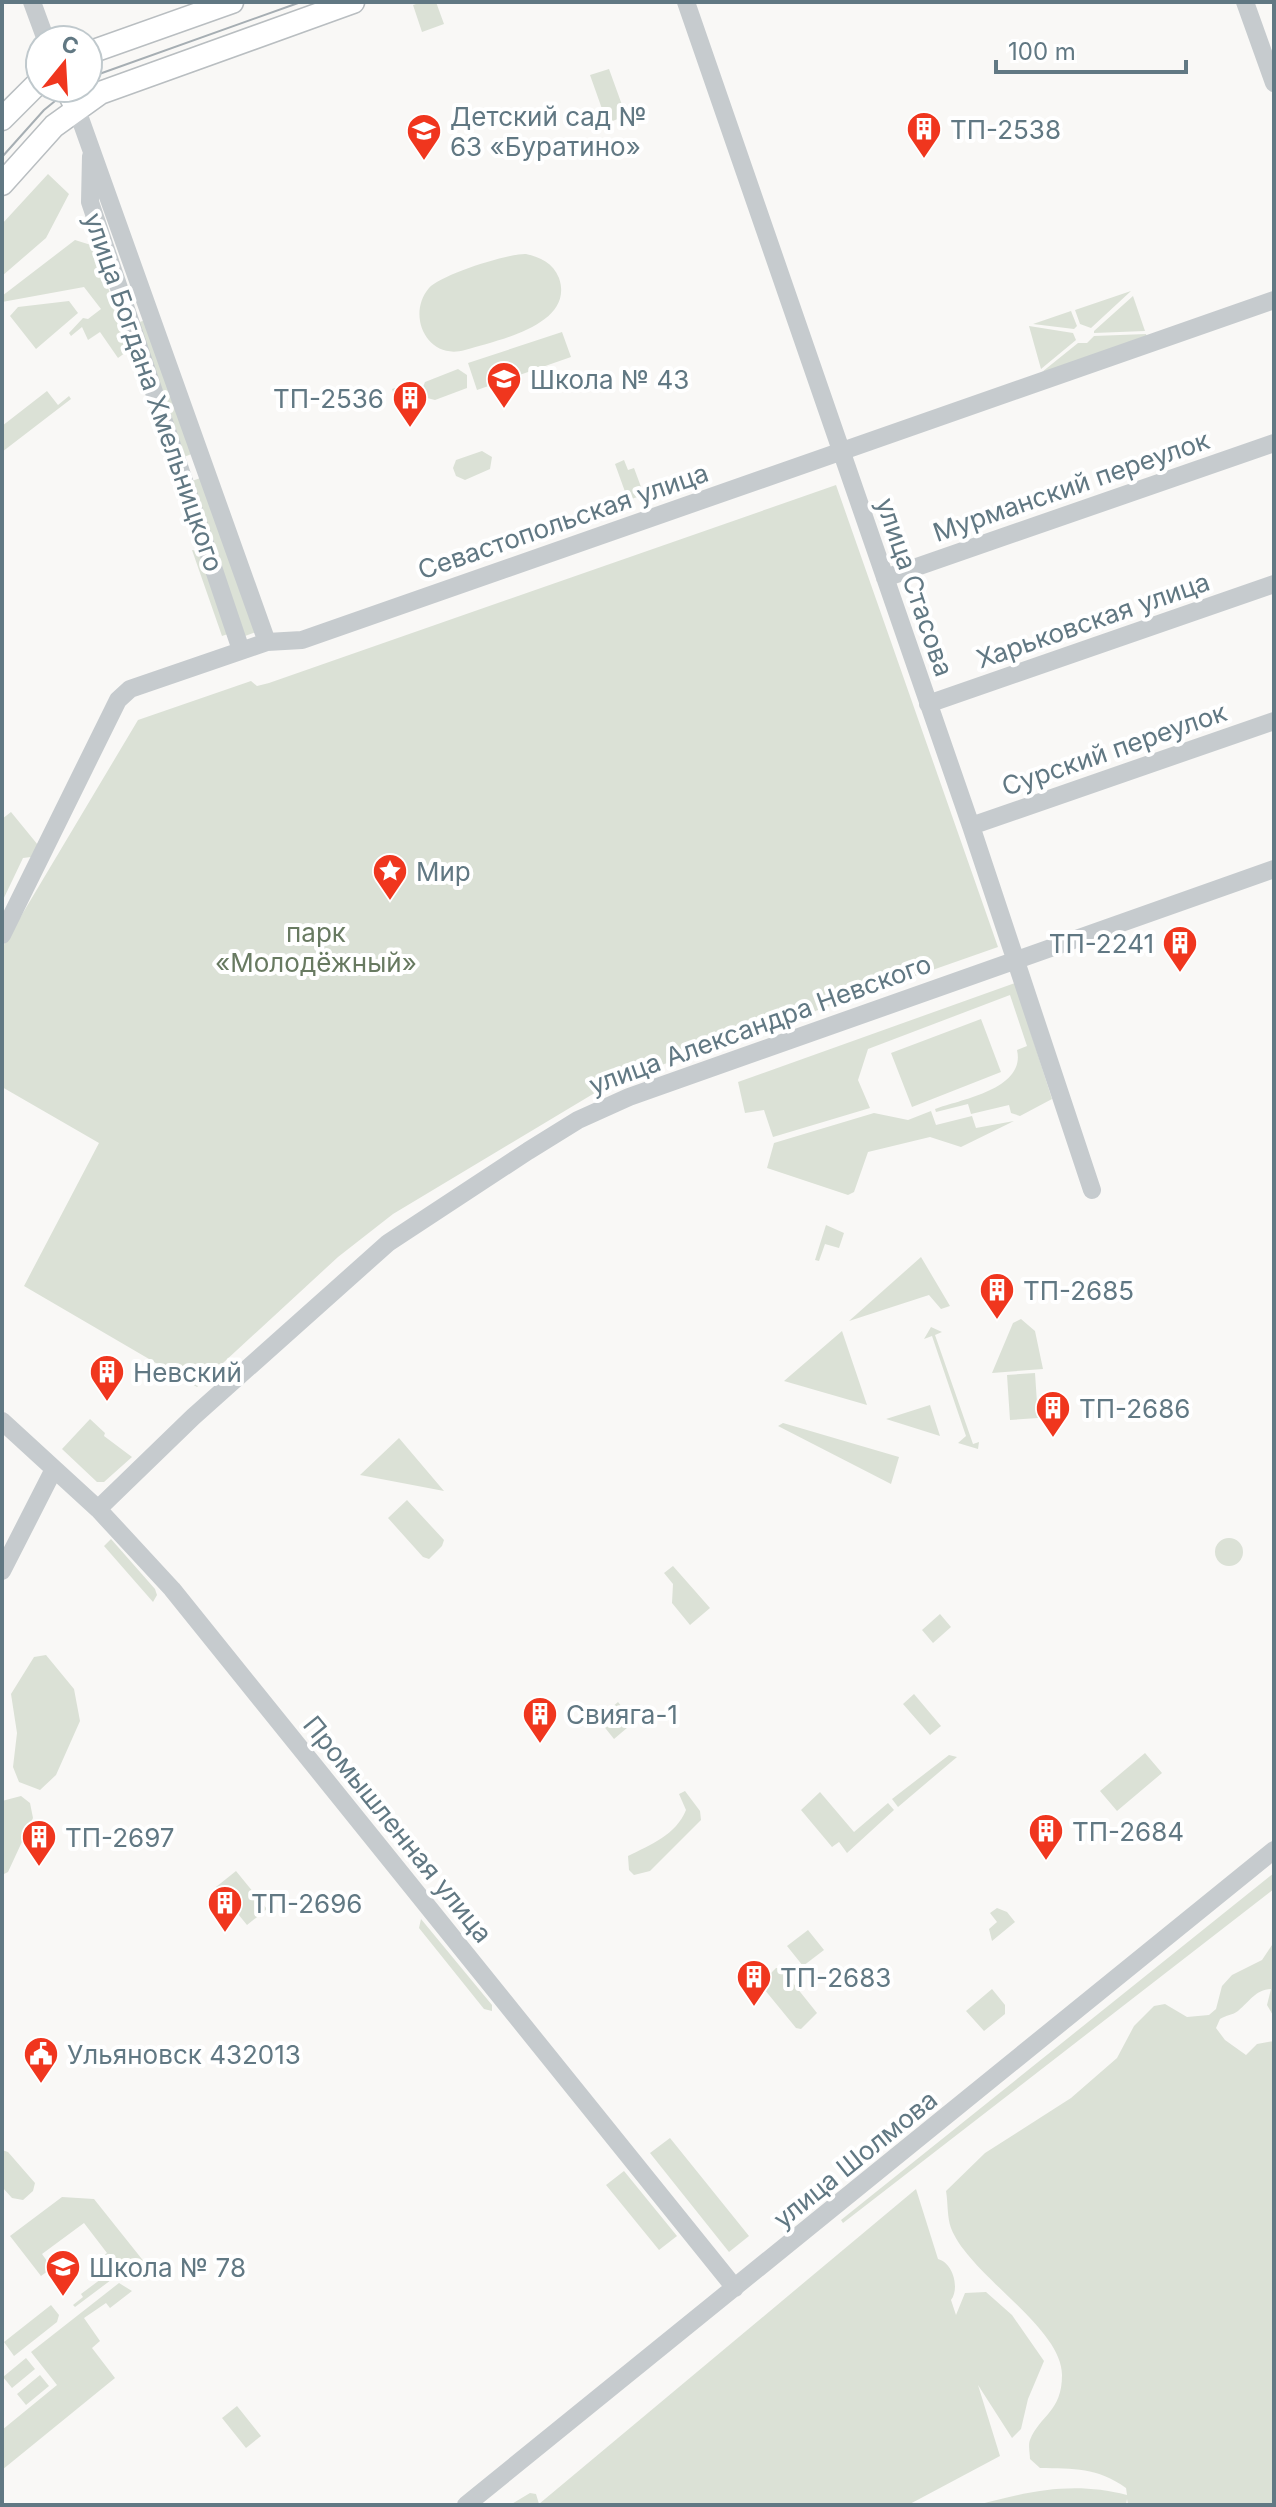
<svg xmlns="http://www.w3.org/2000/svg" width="1276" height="2507" font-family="Inter,sans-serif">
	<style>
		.green { fill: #dbe1d6 }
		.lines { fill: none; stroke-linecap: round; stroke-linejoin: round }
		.major-casing { stroke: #b9bec1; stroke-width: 25 }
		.minor { stroke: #c6cbce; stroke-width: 18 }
		.major { stroke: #fff; stroke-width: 22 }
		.tram { stroke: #a6aeb3; stroke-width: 2 }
		.labels { text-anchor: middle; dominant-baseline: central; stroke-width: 8; stroke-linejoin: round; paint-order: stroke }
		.poi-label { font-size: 26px; fill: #617883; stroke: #fff; text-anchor: start }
		.street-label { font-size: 26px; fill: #617883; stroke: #fff }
		.park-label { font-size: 26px; fill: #687a61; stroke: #fff }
	</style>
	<rect width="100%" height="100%" fill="#f9f8f6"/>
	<path class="green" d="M422,2H436L444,24L422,32L413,5Z
		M609,69L626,116L607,123L590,75Z
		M48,174L69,194L46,238L2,276V224Z
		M75,240L94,246L129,350L118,358L100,332L88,340L82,327L71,336L69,333L83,318L88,319L101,309L84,287L2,302V296Z
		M526,254C540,257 553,263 559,278C575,325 498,340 465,350C427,361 406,315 429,288C440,275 509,253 526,254Z
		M1131,291L1091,328L1080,324L1075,310Z
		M1133,296L1145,331L1094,333V331Z
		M69,301L78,313L36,349L10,316L18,307Z
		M1071,311L1077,326L1074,329L1033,324Z
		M148,319L194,453L184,457L137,323Z
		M1029,326L1073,333L1076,340L1041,369Z
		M562,332L571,357L477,390L468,363Z
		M1146,334L1148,340L1042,372L1078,343H1087L1094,336Z
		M458,369L467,375V388L435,400L427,398L423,387L425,382Z
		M413,382L422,408L402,416L392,389Z
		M47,391L58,405L69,396L71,399L2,452V426Z
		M482,451L492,457L490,469L465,480L456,476L453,468L456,460Z
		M624,460L628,470L634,468L644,495L628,500L615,464Z
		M203,477L256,632L245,636L192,481Z
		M836,485L998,947L613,1082L393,1214L338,1257L197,1387L24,1286L99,1143L2,1087V948L138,720L251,681L257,686L269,683Z
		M192,550L203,552L231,633L222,636Z
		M11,812L38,845L31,857L23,858L2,902V819Z
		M1015,983L1052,1099L1020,1116L1011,1113L1009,1105L971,1114L968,1104L936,1112L935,1109C962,1099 1026,1089 1017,1050L1027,1046L1010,995L868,1049L858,1080L870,1108L773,1137L764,1110L745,1113L738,1082Z
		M981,1019L1001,1072L912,1107L891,1053Z
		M931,1111L936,1125L972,1116L976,1128L1014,1121L961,1147L930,1137L868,1152L854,1192L848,1195L767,1168L774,1143L874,1113L908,1120Z
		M826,1225L844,1233L839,1248L825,1244L819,1261L815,1260Z
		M921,1257L950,1306L941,1309L929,1295L849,1321Z
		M1021,1319L1035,1331L1043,1369L992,1373L1013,1323Z
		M931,1327L942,1332L935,1335L973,1444L979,1442L978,1449L958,1443L966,1436L932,1336L924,1339Z
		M842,1331L867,1405L784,1381Z
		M1035,1373L1038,1418L1010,1420L1007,1375Z
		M930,1405L940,1436L886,1419Z
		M90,1419L105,1433L104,1436L132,1457L104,1482H97L62,1449Z
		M783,1423L899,1457L891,1484L778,1426Z
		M399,1438L444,1491L360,1475Z
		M407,1500L444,1540L442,1546L429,1559L423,1557L388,1518Z
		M1215 1552a14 14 0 1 1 28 0a14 14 0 1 1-28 0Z
		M111,1539L155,1589L157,1595L153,1602L104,1546Z
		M673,1566L710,1608L690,1625L672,1603L673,1584L664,1573Z
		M940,1614L951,1627L933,1643L922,1630Z
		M46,1655L74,1689L80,1721L56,1775L40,1790L19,1782L13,1767L17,1733L11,1694L34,1657Z
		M914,1694L941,1726L930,1735L903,1704Z
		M618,1702L634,1722L614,1739L598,1719Z
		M1145,1753L1162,1773L1117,1811L1100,1791Z
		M949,1755L957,1757L898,1807L892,1799Z
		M685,1791L700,1811L701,1820L650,1871L634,1875L629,1870L628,1856C650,1845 676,1835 686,1810L679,1794Z
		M820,1792L854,1832L888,1803L894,1810L847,1853L839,1842L832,1847L801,1810Z
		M21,1796L30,1803L33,1818L8,1872L2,1875V1801Z
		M236,1871L267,1909L247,1925L216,1887Z
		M1274,1873V1889L843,2223L841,2220Z
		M997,1908L1007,1912L1015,1922L992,1941L989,1929L997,1922L990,1913Z
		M421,1919L492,2005V2011L484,2009L419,1928Z
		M808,1930L824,1950L803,1966L787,1946Z
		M1274,1942V2017L1267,2005L1271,1989C1255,1990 1250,2001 1238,2011C1233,2015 1226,2015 1220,2019L1216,2028L1225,2040L1246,2055L1257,2044L1274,2041V2505H1128L1127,2499L1126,2505H977C1030,2491 1073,2481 1127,2495L1126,2488C1097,2467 1074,2469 1040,2468L1030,2459C1030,2454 1028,2445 1030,2440C1040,2415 1062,2412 1062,2375C1062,2327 969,2275 951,2228C947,2218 948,2202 946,2191L985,2153L1071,2098L1117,2058L1134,2026L1154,2006L1165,2004L1187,2017L1209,2015L1216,2009L1222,1986L1232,1975L1262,1960Z
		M776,1968H781L817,2013L801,2029L796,2028L760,1984Z
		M992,1989L1005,2005V2014L984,2031L966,2011Z
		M670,2138L749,2236L729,2252L650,2153Z
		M2,2150L8,2152L35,2183L33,2191L23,2200L12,2198L2,2187Z
		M624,2171L677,2236L659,2250L606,2185Z
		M916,2189L938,2259C953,2263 960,2288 951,2300L956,2315L965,2293L986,2292L1012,2315L1044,2361L1028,2399L1021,2429L1012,2438L978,2385L1000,2456L908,2505H510L530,2493L536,2494L539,2504Z
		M62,2197L94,2199L153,2273L150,2276L119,2274L75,2307L73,2305L83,2297L81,2294L109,2273L99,2259L107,2253L84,2223L42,2254L52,2268L41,2276L10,2236Z
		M119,2283L132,2291L110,2308L106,2303L84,2318L100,2341L92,2348L115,2378L2,2470V2430L57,2385L31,2352Z
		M51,2305L59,2315L57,2322L14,2356L4,2342Z
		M26,2358L35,2369L12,2388L3,2377Z
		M40,2375L49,2386L26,2405L17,2394Z
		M237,2406L261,2436L246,2448L222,2418Z"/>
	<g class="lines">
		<defs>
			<path id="major" d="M88,53L232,2
				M66,88L76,107
				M2,119L40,81
				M2,184L54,126L100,93L353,2"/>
		</defs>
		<use href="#major" class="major-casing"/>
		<path class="minor" d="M32,2L46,40
			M686,2L971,826L1092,1190
			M1245,2L1274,83
			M76,107L267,642
			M91,156L90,202L241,650
			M885,578L1274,443
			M928,704L1274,584
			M971,826L1274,721
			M2,935L118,700L130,689L267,642L302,640L1274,300
			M2,1421L98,1509L172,1589L735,2288
			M98,1509L193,1417L388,1243L528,1151L578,1120L629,1097L1274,869
			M2,1571L54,1469
			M466,2505L1274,1850"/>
		<use href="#major" class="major"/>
		<path class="tram" d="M88,78L301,2
			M2,157L44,110L71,88"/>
	</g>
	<defs>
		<symbol id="building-pin" viewBox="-11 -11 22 30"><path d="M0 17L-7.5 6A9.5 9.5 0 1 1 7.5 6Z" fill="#f0361e" stroke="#fff"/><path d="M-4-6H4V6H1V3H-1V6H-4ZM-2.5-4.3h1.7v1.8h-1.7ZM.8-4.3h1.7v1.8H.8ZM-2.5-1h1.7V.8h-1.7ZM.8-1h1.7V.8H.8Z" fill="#fff"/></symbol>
		<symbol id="school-pin" viewBox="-11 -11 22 30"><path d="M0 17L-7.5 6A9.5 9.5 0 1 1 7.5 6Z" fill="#f0361e" stroke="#fff"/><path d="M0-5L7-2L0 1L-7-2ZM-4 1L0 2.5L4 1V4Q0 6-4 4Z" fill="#fff"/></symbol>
		<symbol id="sight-pin" viewBox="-11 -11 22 30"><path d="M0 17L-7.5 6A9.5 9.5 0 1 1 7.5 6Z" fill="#f0361e" stroke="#fff"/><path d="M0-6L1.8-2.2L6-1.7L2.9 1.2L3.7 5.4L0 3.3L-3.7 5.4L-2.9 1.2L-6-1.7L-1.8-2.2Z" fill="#fff"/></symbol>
		<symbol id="civic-pin" viewBox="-11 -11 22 30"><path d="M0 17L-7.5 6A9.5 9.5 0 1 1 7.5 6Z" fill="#f0361e" stroke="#fff"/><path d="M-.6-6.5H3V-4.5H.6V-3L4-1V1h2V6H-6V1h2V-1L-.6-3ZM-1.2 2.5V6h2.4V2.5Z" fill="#fff"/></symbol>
	</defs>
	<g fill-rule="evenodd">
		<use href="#building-pin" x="904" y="109" width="40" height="54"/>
		<use href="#school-pin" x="404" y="111" width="40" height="54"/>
		<use href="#school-pin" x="484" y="359" width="40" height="54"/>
		<use href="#building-pin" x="390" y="378" width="40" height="54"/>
		<use href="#sight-pin" x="370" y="851" width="40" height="54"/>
		<use href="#building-pin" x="1160" y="923" width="40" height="54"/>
		<use href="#building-pin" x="977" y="1270" width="40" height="54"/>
		<use href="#building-pin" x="87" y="1352" width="40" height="54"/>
		<use href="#building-pin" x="1033" y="1388" width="40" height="54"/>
		<use href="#building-pin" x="520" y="1694" width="40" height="54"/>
		<use href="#building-pin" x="1026" y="1811" width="40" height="54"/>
		<use href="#building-pin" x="19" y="1817" width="40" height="54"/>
		<use href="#building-pin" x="205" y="1883" width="40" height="54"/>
		<use href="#building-pin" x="734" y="1957" width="40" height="54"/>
		<use href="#civic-pin" x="21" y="2034" width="40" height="54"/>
		<use href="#school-pin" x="43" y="2247" width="40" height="54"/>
	</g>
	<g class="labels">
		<g class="poi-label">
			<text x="450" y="116">Детский сад №<tspan x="450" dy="30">63 «Буратино»</tspan></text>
			<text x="950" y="129">ТП-2538</text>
			<text x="530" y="379">Школа № 43</text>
			<text x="384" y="398" text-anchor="end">ТП-2536</text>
			<text x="416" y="871">Мир</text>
			<text x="1154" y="943" text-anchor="end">ТП-2241</text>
			<text x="1023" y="1290">ТП-2685</text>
			<text x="133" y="1372">Невский</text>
			<text x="1079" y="1408">ТП-2686</text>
			<text x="566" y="1714">Свияга-1</text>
			<text x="1072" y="1831">ТП-2684</text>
			<text x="65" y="1837">ТП-2697</text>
			<text x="251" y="1903">ТП-2696</text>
			<text x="780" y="1977">ТП-2683</text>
			<text x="67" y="2054">Ульяновск 432013</text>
			<text x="89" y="2267">Школа № 78</text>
		</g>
		<g class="street-label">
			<text transform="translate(154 392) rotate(71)">улица Богдана Хмельницкого</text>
			<text transform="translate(1071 486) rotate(-19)">Мурманский переулок</text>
			<text transform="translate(563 521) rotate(-19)">Севастопольская улица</text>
			<text transform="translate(915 587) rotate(71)">улица Стасова</text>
			<text transform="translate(1093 620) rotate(-19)">Харьковская улица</text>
			<text transform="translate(1114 749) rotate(-19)">Сурский переулок</text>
			<text transform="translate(760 1024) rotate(-20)">улица Александра Невского</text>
			<text transform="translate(398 1829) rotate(51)">Промышленная улица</text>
			<text transform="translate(855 2159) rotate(-39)">улица Шолмова</text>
		</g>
		<g class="park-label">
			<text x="316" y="932">парк<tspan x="316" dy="30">«Молодёжный»</tspan></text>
		</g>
	</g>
	<rect width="1276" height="2507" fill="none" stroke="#617883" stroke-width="8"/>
	<g transform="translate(64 64) rotate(18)"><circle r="38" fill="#ffffff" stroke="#c0c9cd" stroke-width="2"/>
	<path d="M0-6L14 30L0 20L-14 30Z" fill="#f0361e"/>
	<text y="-12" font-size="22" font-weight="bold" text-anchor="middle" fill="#617883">С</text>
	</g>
	<path d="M996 60v12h190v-12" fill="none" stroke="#617883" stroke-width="4"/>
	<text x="1008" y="60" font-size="24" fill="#617883" stroke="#ffffff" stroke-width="6" paint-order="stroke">100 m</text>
</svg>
